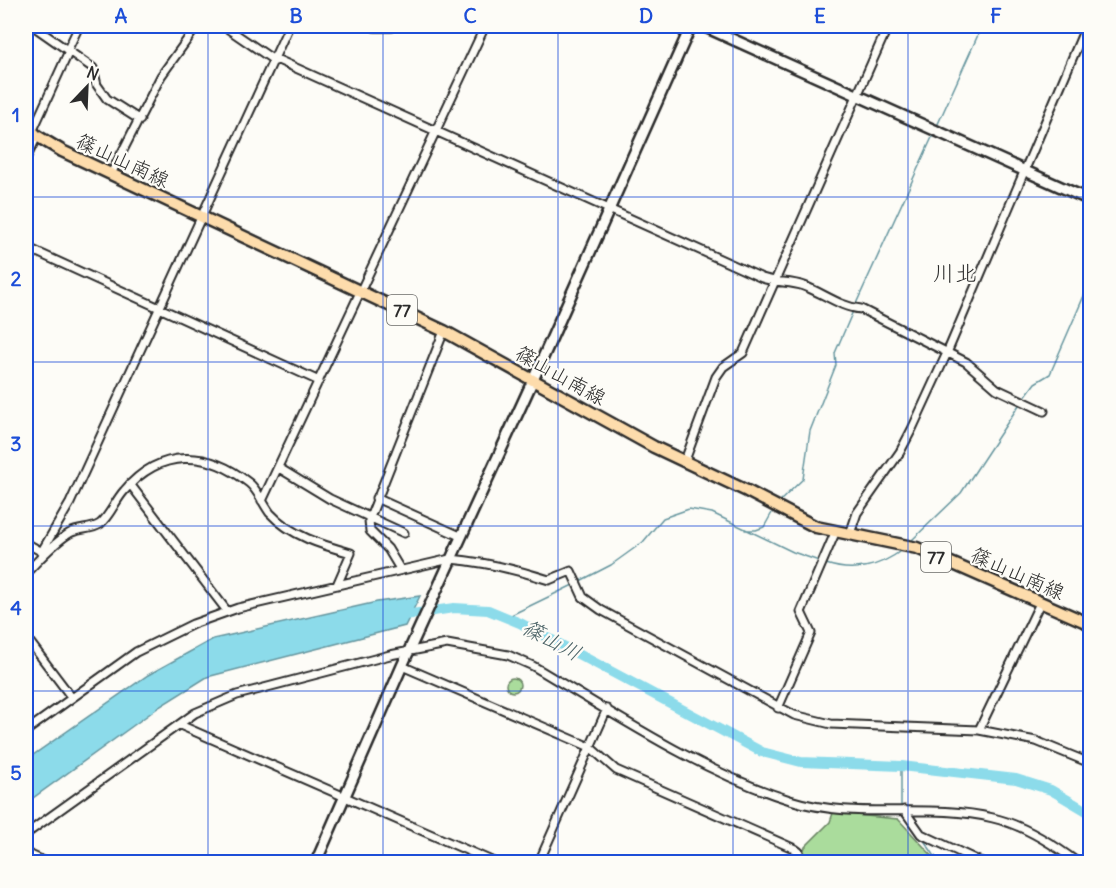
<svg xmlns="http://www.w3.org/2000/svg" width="1116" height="888" font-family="Delius,'Klee One',sans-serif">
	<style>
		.green { fill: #aadc9c; stroke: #6a8464; stroke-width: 1.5 }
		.water { fill: #8cdbea; stroke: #65959e; stroke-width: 1.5 }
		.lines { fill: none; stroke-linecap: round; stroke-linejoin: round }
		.stream { stroke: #65959e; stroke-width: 1.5 }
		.river { stroke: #8cdbea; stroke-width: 10 }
		.street-casing { stroke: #2b2b2b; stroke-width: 11 }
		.secondary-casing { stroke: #2b2b2b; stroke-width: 14 }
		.primary-casing { stroke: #2b2b2b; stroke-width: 15 }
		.street { stroke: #fdfcf7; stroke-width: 7 }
		.secondary { stroke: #fdfcf7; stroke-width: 9 }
		.primary { stroke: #fddcac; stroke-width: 10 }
		.grid { fill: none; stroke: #1d4ed8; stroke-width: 1.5; stroke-opacity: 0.55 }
		.labels { text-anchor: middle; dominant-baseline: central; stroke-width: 4.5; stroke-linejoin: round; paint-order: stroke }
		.shield { fill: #fdfcf7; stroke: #6a6a68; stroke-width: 1.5 }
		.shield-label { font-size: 18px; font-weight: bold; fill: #2b2b2b }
		.street-label { font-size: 20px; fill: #2b2b2b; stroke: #fdfcf7 }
		.water-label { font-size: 21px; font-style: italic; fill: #486064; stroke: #fdfcf7 }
		.quarter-label { font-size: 22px; fill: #2b2b2b; stroke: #fdfcf7 }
		.neatline { fill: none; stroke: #1d4ed8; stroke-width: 2 }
		.grid-label { font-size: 20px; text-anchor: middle; font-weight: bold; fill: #1d4ed8 }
	</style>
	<rect width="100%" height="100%" fill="#fdfcf7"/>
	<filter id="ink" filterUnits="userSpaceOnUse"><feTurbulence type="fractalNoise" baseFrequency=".0167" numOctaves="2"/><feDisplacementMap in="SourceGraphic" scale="12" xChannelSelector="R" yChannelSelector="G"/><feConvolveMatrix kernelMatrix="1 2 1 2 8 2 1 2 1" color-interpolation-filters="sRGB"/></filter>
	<g filter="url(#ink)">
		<path class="green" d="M506 685a7 7 0 1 1 14 0a7 7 0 1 1-14 0Z
			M833,813L898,819L938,862H800L805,847L830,822Z"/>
		<path class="water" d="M420,596L405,626L207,677L159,707L26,803V760L148,675L213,639L377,602Z"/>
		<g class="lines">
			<path class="stream" d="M937,126L982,26
				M855,306L934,133
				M1024,398L1035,383L1050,374L1090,282
				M779,502L803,479L810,431L836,365L835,353L853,311
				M745,530H756L764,527L773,511
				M912,540L961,493L1021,402
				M826,564C853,573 880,567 902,550
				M580,581L611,565L643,542L663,518L689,509L712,513L793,552L819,561
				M507,617L573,585
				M901,766V808
				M902,813L913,829
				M923,839L939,862"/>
			<path class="river" d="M398,616L454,608L488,610L520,623L762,752L801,762L901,766L1016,779L1051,790L1090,813"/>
			<defs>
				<path id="street" d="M33,26L93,68L97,85L107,99L140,120
					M224,26L275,61
					M68,49L79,26
					M276,59L762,278C776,283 791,281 804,286C823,293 840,307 861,309L966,362L997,389L1044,411
					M32,132L69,51
					M26,159L37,136
					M111,174L161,76L197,26
					M26,247L319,381
					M684,463L716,377L723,367L743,353L888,26
					M279,468L330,499L404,533
					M130,484L227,611
					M376,498L460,536
					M262,501L485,26
					M850,534L857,513L900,452L912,429L947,353L1086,26
					M26,543L44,553
					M42,551L70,503L289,26
					M400,569L388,549L370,531L369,520L444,331
					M26,573C39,560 53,543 70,533C79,528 91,530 100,524C110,516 115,501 124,491C160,448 208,450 249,483C258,490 263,504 270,513C291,536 322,545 351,553L337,585
					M26,637L72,698
					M402,666L590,747L616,770L795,849L799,852L797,862
					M778,708L811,633L801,612L835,533
					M180,725L494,862
					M979,730L1040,603
					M26,731L136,652L193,624L238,608L450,559C485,562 515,569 549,580L571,571L583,597L601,610L794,715L831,724L979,730L1036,741L1090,763
					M904,810L921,834L981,862
					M26,834L195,713L237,695L390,655L447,644L508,655L533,666C613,713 702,773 790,800C856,821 927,802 993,818C1024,825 1053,844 1077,862
					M26,853L46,862
					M539,862L607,709"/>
				<path id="secondary" d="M375,26H391
					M703,26L1090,200
					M316,862L402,666L533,380L691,26"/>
				<path id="primary" d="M26,125L37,136L62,151L444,331L654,447L747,491L816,527L917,548L1090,624"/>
			</defs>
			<use href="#street" class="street-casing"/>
			<use href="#secondary" class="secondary-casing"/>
			<use href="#primary" class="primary-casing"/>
			<use href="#street" class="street"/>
			<use href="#secondary" class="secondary"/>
			<use href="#primary" class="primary"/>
		</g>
	</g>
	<path class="grid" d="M208,26V862M383,26V862M558,26V862M733,26V862M908,26V862M26,197H1090M26,362H1090M26,526H1090M26,691H1090"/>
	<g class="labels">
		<g class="shield">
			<rect x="387" y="295" width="30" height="30" rx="4.5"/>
			<rect x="921" y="542" width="30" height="30" rx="4.5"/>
		</g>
		<g class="shield-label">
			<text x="402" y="310">77</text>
			<text x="936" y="557">77</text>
		</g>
		<g class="street-label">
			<text transform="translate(123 160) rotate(25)">篠山山南線</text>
			<text transform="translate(561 375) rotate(29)">篠山山南線</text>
			<text transform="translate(1018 573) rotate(24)">篠山山南線</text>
		</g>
		<g class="water-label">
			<text transform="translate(552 640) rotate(28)">篠山川</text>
		</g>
		<g class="quarter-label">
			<text x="955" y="273">川北</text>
		</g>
	</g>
	<rect width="1116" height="888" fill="none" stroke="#fdfcf7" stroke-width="66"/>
	<g transform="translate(87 87) rotate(23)" stroke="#fdfcf7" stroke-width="4.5" paint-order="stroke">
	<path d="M0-4.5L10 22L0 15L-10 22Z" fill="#2b2b2b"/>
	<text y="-9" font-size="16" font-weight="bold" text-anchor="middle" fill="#2b2b2b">N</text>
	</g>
	<rect x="33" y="33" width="1050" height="822" class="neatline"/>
	<g class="grid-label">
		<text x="121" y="23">A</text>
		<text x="296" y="23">B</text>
		<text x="470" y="23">C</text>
		<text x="646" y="23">D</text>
		<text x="820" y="23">E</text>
		<text x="996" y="23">F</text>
		<text x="16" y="122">1</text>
		<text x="16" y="286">2</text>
		<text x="16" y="451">3</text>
		<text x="16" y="615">4</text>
		<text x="16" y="780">5</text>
	</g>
</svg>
